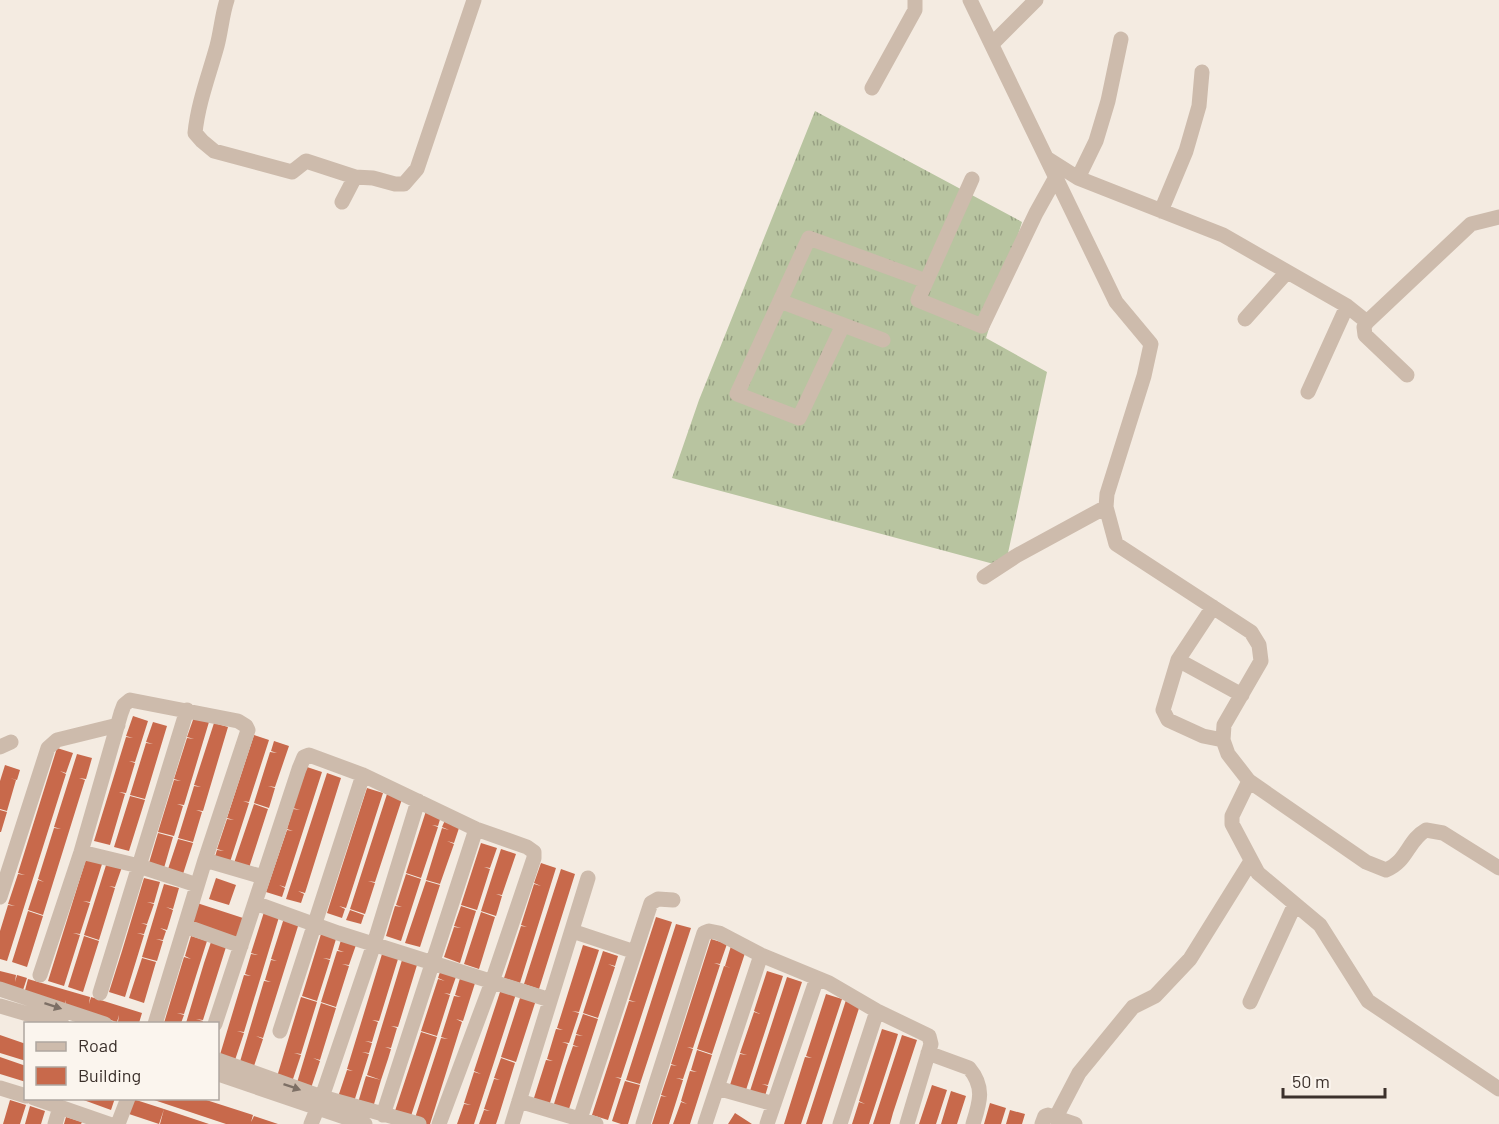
<svg xmlns="http://www.w3.org/2000/svg" width="1499" height="1124" font-family="Barlow,sans-serif">
	<style>
		.grass { fill: url(#grass-tufts) }
		.building { fill: #c8694b }
		.lines { fill: none; stroke-linecap: round; stroke-linejoin: round }
		.minor { stroke: #cdbbac; stroke-width: 15 }
		.oneway { fill: #7d6f65 }
	</style>
	<defs>
		<pattern id="grass-tufts" width="24" height="20" patternUnits="userSpaceOnUse" patternTransform="scale(1.5)"><rect width="24" height="20" fill="#b8c4a0"/><path d="M3 7l-1-3M5 7V3M7 7l1-3M15 17l-1-3M17 17v-4M19 17l1-3" fill="none" stroke="#97a083"/></pattern>
	</defs>
	<rect width="100%" height="100%" fill="#f4ebe1"/>
	<path class="grass" d="M815,111L1022,222L986,338L1047,372L1005,567L672,478L699,400Z"/>
	<path class="building" d="M133,716L148,721L135,762L129,761L135,763L126,793L119,792L125,794L110,845L94,841L126,737L133,738L126,736Z
		M194,717L209,722L184,805L177,804L183,806L174,836L158,832L174,780L181,781L174,779L187,738L194,739L187,737Z
		M153,722L167,726L145,799L130,795L146,743L153,744L146,742Z
		M214,723L228,727L203,811L196,810L202,812L193,842L178,838L194,786L201,787L194,785Z
		M254,735L269,740L249,802L243,801L249,803L229,865L214,860L217,850L224,851L217,849L227,819L234,820L227,818Z
		M274,741L289,746L275,787L268,786L275,788L269,808L254,803L270,752L277,753L271,751Z
		M57,748L73,753L66,773L60,771L66,774L7,961L0,959V931L8,905L15,906L8,904L18,874L25,875L18,873Z
		M77,754L92,758L86,779L79,778L85,780L43,915L28,910L38,880L44,882L38,879L54,828L61,829L54,827Z
		M5,765L20,770L17,780L10,778L16,780L7,811L0,809V781Z
		M307,767L322,772L285,887L279,885L285,888L282,897L266,892L287,830L293,831L287,829L293,809L300,810L293,808Z
		M327,773L341,778L305,893L298,891L304,894L301,903L286,899Z
		M367,788L383,793L346,908L339,906L345,909L342,918L327,913Z
		M387,794L402,799L375,882L368,881L375,883L365,914L350,909Z
		M130,796L145,800L129,851L114,847Z
		M254,804L268,809L248,871L233,866Z
		M0,810L7,812L1,832H0Z
		M426,811L441,816L438,826L432,825L438,827L421,878L406,873Z
		M446,818L461,822L454,843L447,841L454,844L440,884L426,880L442,828L449,830L442,827Z
		M158,833L173,837L164,868L149,863Z
		M178,839L193,843L183,874L168,869Z
		M481,843L497,848L490,868L484,867L490,869L477,910L461,905Z
		M501,849L516,854L502,895L496,894L502,896L496,916L481,911Z
		M87,856L103,861L90,902L83,901L90,903L80,934L73,933L80,935L64,986L48,981Z
		M107,862L122,867L115,887L109,886L115,888L99,940L84,935Z
		M541,863L556,868L520,983L504,978L521,926L527,927L521,925L534,884L541,886L534,883Z
		M561,869L575,874L539,989L524,984Z
		M406,874L421,879L401,941L386,936L395,906L402,907L396,905Z
		M144,878L160,882L154,903L147,902L154,904L147,924L141,923L147,925L144,934L137,933L144,935L125,997L109,992L122,951L128,953L122,951Z
		M216,878L236,885L229,905L209,899Z
		M426,881L440,885L420,947L405,943Z
		M164,884L179,888L173,909L166,907L173,910L167,930L160,928L166,931L163,940L156,939L163,941L157,961L142,957Z
		M197,903L243,918L236,940L190,925Z
		M461,906L476,911L460,963L444,957L454,927L461,928L454,926Z
		M350,910L364,915L361,924L346,920Z
		M28,911L43,916L27,967L12,962Z
		M264,912L279,917L244,1032L237,1031L244,1033L234,1063L219,1058L244,975L251,976L245,974L251,954L258,955L251,953Z
		M481,912L495,917L479,969L464,964Z
		M656,917L672,922L621,1078L615,1077L621,1079L608,1120L592,1115L629,1001L636,1002L629,1000Z
		M284,918L299,923L263,1038L256,1036L263,1039L253,1069L239,1065L264,981L271,982L265,980L271,960L277,961L271,959Z
		M676,924L691,928L640,1084L626,1080Z
		M321,934L336,939L330,959L323,958L330,960L317,1001L302,996Z
		M84,936L99,941L83,992L68,987Z
		M191,936L207,941L184,1014L177,1013L184,1015L181,1023H164L184,957L191,959L185,956Z
		M711,939L727,944L720,964L714,963L720,965L693,1048L687,1047L693,1049L683,1079L676,1078L683,1080L669,1124H652L661,1096L667,1097L661,1095L671,1065L677,1066L671,1064Z
		M341,940L356,945L349,965L342,964L349,966L336,1007L321,1002L337,951L344,952L338,950Z
		M211,942L226,947L203,1020L196,1019L203,1021L202,1023H186L204,963L211,965L204,963Z
		M583,945L599,950L579,1012L572,1011L579,1013L569,1043L562,1042L568,1044L549,1106L533,1101L546,1060L553,1061L547,1059L556,1029L563,1030L557,1028Z
		M731,946L746,950L729,1002L722,1000L729,1002L712,1054L697,1049L724,966L731,968L725,966Z
		M603,951L618,956L615,966L608,964L615,967L598,1018L583,1013Z
		M382,954L398,959L379,1021L372,1020L378,1022L372,1042L365,1041L372,1043L369,1053L362,1052L369,1054L353,1105L337,1100L347,1070L353,1071L347,1069Z
		M142,958L156,962L144,1003L129,998Z
		M402,960L417,965L398,1027L391,1026L397,1028L391,1048L385,1047L391,1049L388,1059L381,1057L388,1059L381,1080L367,1075Z
		M441,969L457,974L450,994L444,993L450,995L437,1036L421,1031L438,979L445,981L438,978Z
		M0,971L16,975L15,982L17,975L27,978L22,993L0,987Z
		M767,971L783,976L746,1090L730,1085L740,1054L747,1055L740,1053L754,1012L760,1014L754,1011Z
		M461,975L476,980L463,1021L456,1019L462,1022L430,1124H424L414,1121L441,1038L448,1039L441,1037L454,996L461,997L455,995Z
		M787,977L802,982L768,1085L762,1084L768,1086L765,1096L750,1091Z
		M28,979L90,997L89,1004L91,997L142,1013L139,1023L118,1022L119,1015L117,1022L65,1006L66,1000L64,1006L24,994Z
		M501,989L516,994L496,1056L490,1054L496,1056L474,1124H457L464,1104L471,1105L464,1103L474,1072L481,1074L474,1071Z
		M826,994L842,999L801,1124H784L805,1057L812,1058L806,1056Z
		M521,995L536,1000L516,1062L501,1057Z
		M301,997L317,1002L301,1054L294,1053L301,1055L291,1085L276,1080Z
		M846,1000L860,1005L822,1124H806Z
		M321,1003L336,1008L320,1060L313,1058L320,1061L310,1091L296,1086Z
		M583,1014L598,1019L568,1112L553,1107L566,1066L573,1068L566,1066L573,1046L579,1047L573,1045L576,1035L583,1036L576,1034Z
		M882,1029L898,1034L895,1044L869,1124H852L859,1102L865,1104L859,1101L872,1060L879,1062L872,1060Z
		M421,1032L437,1037L410,1119L394,1114Z
		M0,1035L26,1044V1061L0,1053Z
		M902,1035L917,1040L893,1113L890,1124H873Z
		M697,1050L712,1055L690,1124H673L681,1102L687,1104L681,1101L687,1081L694,1083L687,1081L690,1071L697,1072L691,1070Z
		M0,1057L26,1066V1082L0,1074Z
		M501,1058L515,1063L499,1115L496,1124H479L484,1110L490,1111L484,1109L494,1079L500,1080L494,1078Z
		M366,1076L381,1080L372,1111L357,1106Z
		M625,1081L640,1085L628,1124H621L612,1121Z
		M932,1085L947,1090L936,1124H919Z
		M951,1091L966,1096L957,1124H941Z
		M78,1098H115L111,1110Z
		M148,1098H200L253,1115L251,1122L254,1116L278,1124H226Z
		M133,1099L164,1109L159,1124L129,1114Z
		M10,1100L26,1105L20,1124H3Z
		M990,1103L1006,1108L1001,1124H984Z
		M30,1106L45,1111L41,1124H25Z
		M164,1109L209,1124H160Z
		M1010,1110L1025,1114L1022,1124H1006Z
		M735,1113L752,1124H728Z
		M66,1117L82,1122L81,1124H64Z"/>
	<g class="lines">
		<path class="minor" d="M227,0C222,15 221,31 217,46C209,75 198,103 195,133L202,141L214,151L292,172L306,161L355,177L373,178L395,184H404L417,169L474,0
			M970,0L1116,302L1151,344L1144,376L1107,494L1106,507L1116,544L1251,632L1259,645L1261,661L1224,725L1223,740L1228,754L1249,781L1366,862L1386,870C1407,862 1408,840 1426,830L1443,833L1499,868
			M992,44L1036,0
			M872,88L915,10V0
			M1048,159L1078,178L1223,235L1347,306L1367,322
			M1078,178L1096,141L1108,101L1121,39
			M972,179L918,300L982,326L1036,213L1056,177
			M342,202L355,177
			M1161,211L1186,151L1199,106L1202,72
			M780,301L883,340
			M1245,319L1287,272
			M843,325L799,418L737,394L809,238L926,281
			M1407,375L1365,335L1364,327L1367,322L1471,224L1499,217
			M1308,392L1347,306
			M984,577L1016,556L1106,507
			M1213,607L1178,660L1163,710L1168,720L1203,736L1223,740
			M1178,660L1242,695
			M0,747L11,742
			M1249,781L1232,816V824L1258,873L1320,925L1368,1001L1499,1089
			M81,852L139,866L197,885
			M205,860L263,877
			M0,897L48,748L57,740L118,725
			M255,903L338,933L550,1000
			M185,926L241,946
			M572,931L635,952
			M40,975L81,852L121,713L124,705L130,700L238,721L246,726L248,730L205,860L155,1024
			M0,989L105,1024
			M100,993L187,710
			M1250,1002L1295,904
			M0,1006L62,1024
			M215,1024L299,769L304,757L309,755L363,775L476,829L527,847L534,852V858L492,982L439,1124
			M280,1031L363,775
			M928,1053L969,1068C985,1087 980,1102 973,1124
			M218,1060L322,1097L419,1124
			M218,1074L365,1124
			M0,1088L26,1096
			M717,1088L774,1104
			M34,1098L109,1124
			M519,1101L596,1124
			M383,1115L476,829
			M1056,1117L1079,1073L1133,1007L1155,996L1190,959L1251,861
			M580,1119L651,903L658,899L673,900
			M55,1124L60,1107
			M118,1124L128,1098
			M311,1124L322,1097L374,944L418,801
			M512,1124L588,878
			M643,1124L704,933L709,931L719,933L761,955L829,983L877,1011L929,1036L931,1044L907,1124
			M705,1124L761,955
			M767,1124L817,978
			M840,1124L877,1011
			M1042,1124L1045,1116L1048,1115L1075,1124"/>
	</g>
	<defs><path id="oneway-solid" d="M-6-.8H1V-3.2L6.5 0L1 3.2V.8H-6Z" transform="scale(1.5)"/></defs>
	<g class="oneway">
		<use href="#oneway-solid" transform="translate(53 1006) rotate(18)"/>
		<use href="#oneway-solid" transform="translate(292 1087) rotate(19)"/>
	</g>
	<rect x="24" y="1022" width="195" height="78" fill="#fbf5ee" stroke="#aea6a0" stroke-width="1.5"/>
	<rect x="36" y="1042" width="30" height="9" fill="#cdbbac" stroke="#aea6a0" stroke-width="1.5"/>
	<text x="78" y="1052" font-size="18" fill="#3b302b">Road</text>
	<rect x="36" y="1067" width="30" height="18" fill="#c8694b" stroke="#aea6a0" stroke-width="1.5"/>
	<text x="78" y="1082" font-size="18" fill="#3b302b">Building</text>
	<path d="M1283 1088v9h102v-9" fill="none" stroke="#3b302b" stroke-width="3"/>
	<text x="1292" y="1088" font-size="18" fill="#3b302b" stroke="#fbf5ee" stroke-width="4.5" paint-order="stroke">50 m</text>
</svg>
